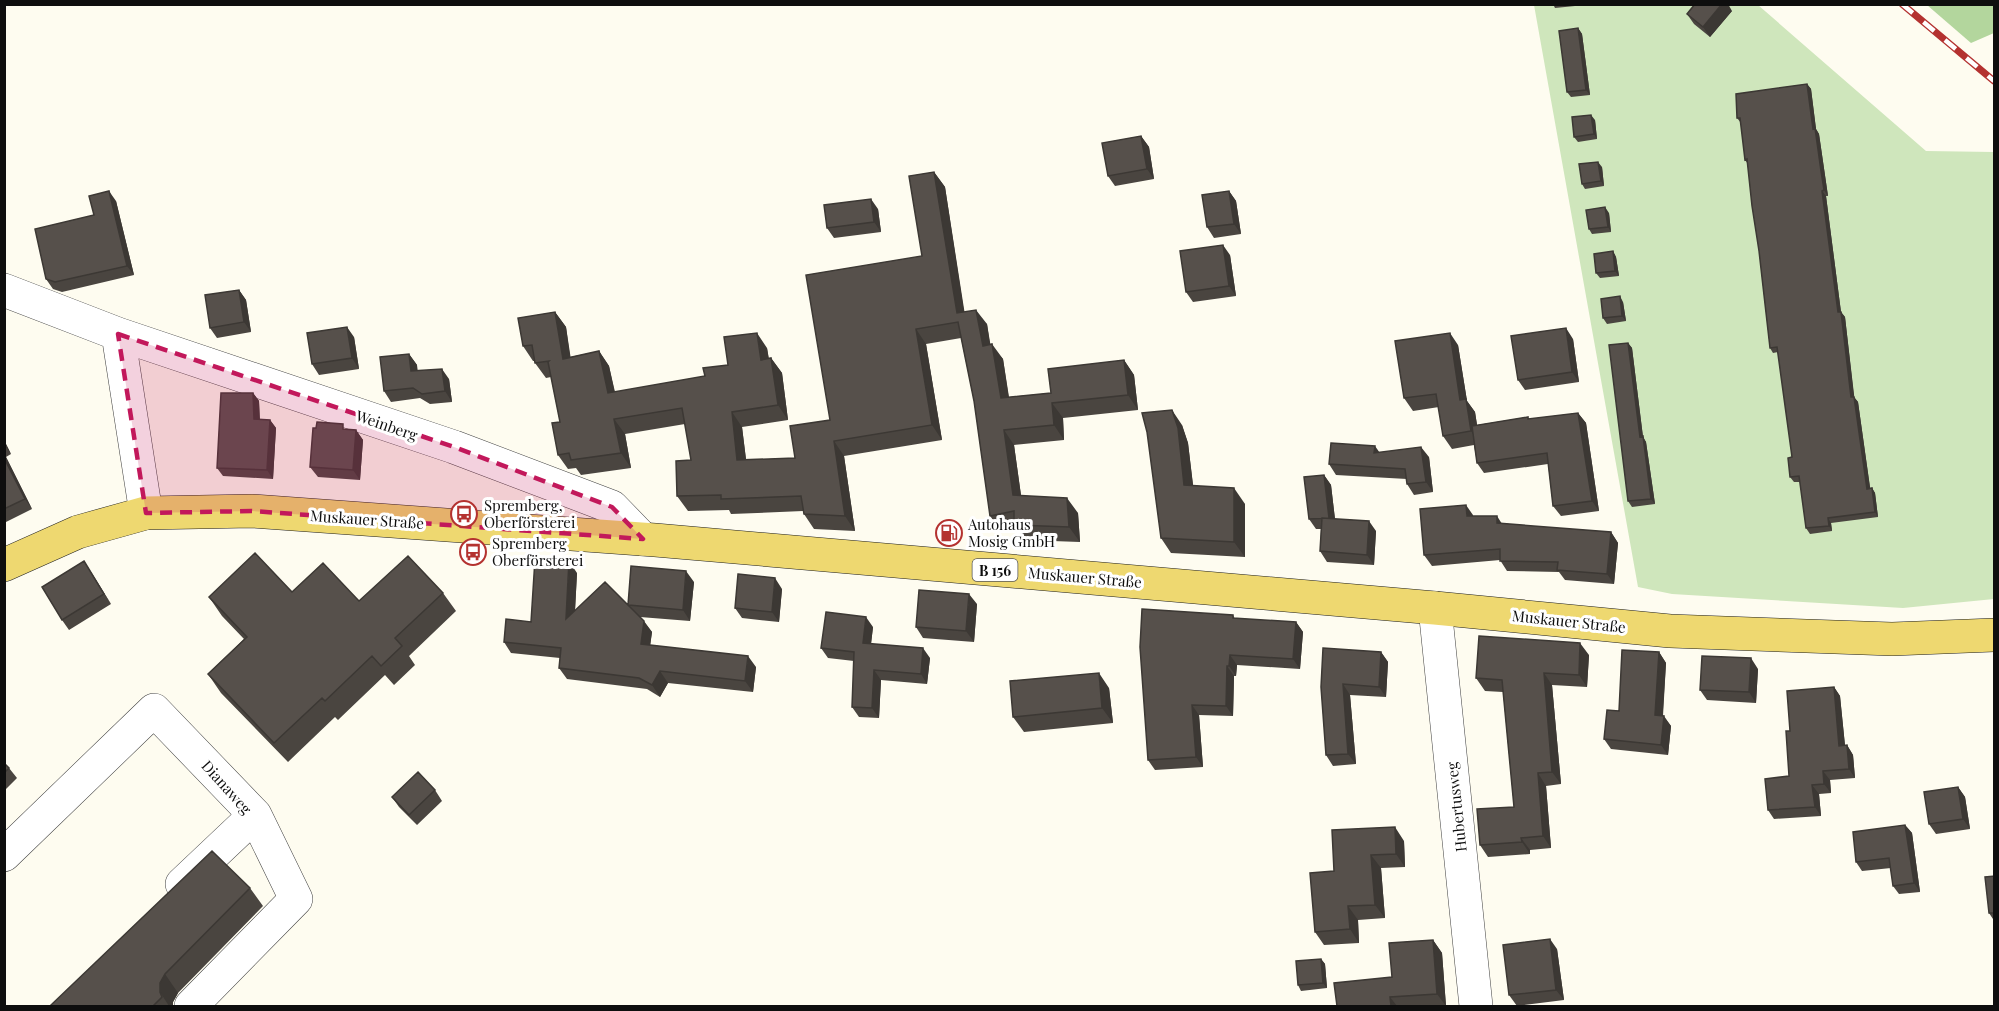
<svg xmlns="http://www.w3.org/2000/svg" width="1999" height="1011" font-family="'Playfair Display',serif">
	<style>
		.green { fill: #cfe6bc }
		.forest { fill: #b3d69d }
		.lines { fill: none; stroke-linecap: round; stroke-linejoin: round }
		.minor-casing { stroke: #414141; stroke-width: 34 }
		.major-casing { stroke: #1f1f1f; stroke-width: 34 }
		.minor { stroke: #fff; stroke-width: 33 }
		.major { stroke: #eed870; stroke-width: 33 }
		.rail-casing { stroke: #b43230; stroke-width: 7 }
		.rail { stroke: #fff; stroke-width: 4.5; stroke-dasharray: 14; stroke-linecap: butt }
		.wall { fill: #4a4540 }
		.shaded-wall { fill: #3c3834 }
		.building { fill: #56504b; stroke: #3c3834; stroke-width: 1.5 }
		.marked { fill: #c2185b; fill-opacity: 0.2; stroke: #c2185b; stroke-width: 4.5; stroke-dasharray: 12 8; stroke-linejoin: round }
		.labels { text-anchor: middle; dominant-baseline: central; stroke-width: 6; stroke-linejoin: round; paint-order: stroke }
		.shield { fill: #fff; stroke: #565656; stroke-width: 1.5 }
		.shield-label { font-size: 14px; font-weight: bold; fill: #0e0e0e }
		.street-label { font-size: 15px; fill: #0e0e0e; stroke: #fff }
		.poi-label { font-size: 15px; fill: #0e0e0e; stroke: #fff; text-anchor: start }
	</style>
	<rect width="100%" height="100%" fill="#fefcf0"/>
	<path class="green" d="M1534,5H1758L1926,151L1994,152V599L1903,608L1672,594L1638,587Z"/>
	<path class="forest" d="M1927,5H1994V33L1971,43Z"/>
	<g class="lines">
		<defs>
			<path id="minor" d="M4,290L118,334L146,513
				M118,334L454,447L612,507L643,539
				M1435,608L1476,1006
				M4,855L154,710L255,815L182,884
				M191,1006L296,899L255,815"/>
			<path id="major" d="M4,565L78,532L146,513L252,511L655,540L1435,608L1670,631L1892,639L1994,635"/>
		</defs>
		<use href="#minor" class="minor-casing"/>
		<use href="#major" class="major-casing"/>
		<use href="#minor" class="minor"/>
		<use href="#major" class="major"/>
		<defs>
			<path id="rail" d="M1902,4L1994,81"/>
		</defs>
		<use href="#rail" class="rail-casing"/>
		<use href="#rail" class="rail"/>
	</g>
	<path class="wall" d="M1553,4H1575V6L1555,8Z
		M1732,11L1710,37L1694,24L1687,14Z
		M1578,28L1582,34L1590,95L1571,97L1567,92Z
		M1807,84L1811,89L1816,129L1819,134L1828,196H1826L1841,312L1845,317L1854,397L1858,402L1870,488H1872L1875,493L1878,517L1831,523L1832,531L1810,534L1806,528L1800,482H1794L1790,477L1792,457L1778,352L1773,353L1770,348L1759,251L1748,164L1745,160L1741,123L1737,118Z
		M1595,120L1597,139L1578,142L1574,137Z
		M1141,136L1149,147L1154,179L1115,186L1108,176Z
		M1602,167L1604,186L1585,189L1582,184Z
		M934,172L945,187L964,312L987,324L990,345L1003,359L1009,397L1051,393L1124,360L1134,375L1138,410L1063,418L1064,440L1014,445L1021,495L1078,513L1080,542L1025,540L1016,528L1001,531L990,516L974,401L961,338L926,344L942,440L844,456L855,531L814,529L804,514L803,511L731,514L729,510L688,511L677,496L691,460L685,424L625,434L631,468L581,475L576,468L568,469L558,455L560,422L551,377L546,378L535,363V361H533L523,346L555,312L566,327L570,357L599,351L609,366L615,392L705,376L728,365L767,348L769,359L771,358L782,373L788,420L742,427L746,460L795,458L830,420L922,256Z
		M1229,191L1236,201L1241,234L1214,238L1207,227Z
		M116,201L134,275L62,292L53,289L46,279L94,215Z
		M878,209L881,232L834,238L827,228Z
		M1609,213L1611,232L1592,234L1589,229Z
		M1613,251L1616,257L1619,276L1600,278L1596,273Z
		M1230,255L1236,296L1193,302L1186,292Z
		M239,290L246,300L251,332L217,338L210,328Z
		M1623,302L1626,321L1607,324L1603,318Z
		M354,337L359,369L319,375L312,364Z
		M1573,339L1579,382L1525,390L1518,380Z
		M1628,343L1632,348L1643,437L1646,442L1655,504L1632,507L1628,501Z
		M1458,345L1467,401L1475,412L1477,425L1528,417L1529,419L1578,413L1586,423L1599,511L1561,516L1553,506L1548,464L1484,473L1477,463L1474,445L1452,449L1443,436L1439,407L1413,411L1404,398Z
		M409,354L417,365V371L449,379L452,402L430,404L420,398L391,402L384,391Z
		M253,393L259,401L260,420H270L276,428L273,479L223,476L217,468Z
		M1182,425L1188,443L1193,486L1245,504V557L1171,553L1161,538Z
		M347,429L356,430L363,440L360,480L318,477L310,467Z
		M4,440L11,454L6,457L32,509L4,523Z
		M1379,452L1429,457L1433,492L1414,495L1407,484V479L1336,475L1329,464Z
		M1324,475L1331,485L1335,519L1376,531L1374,565L1327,562L1320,551L1321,529H1316L1309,519Z
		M1473,516L1502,524L1611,532L1618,543L1614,584L1565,580L1559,572L1507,571L1500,560L1432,566L1424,555Z
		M91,572L111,604L69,630L62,620Z
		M577,573L575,610L628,605L694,582L690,621L640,617L652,632L650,645L756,667L753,692L668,683L660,697L647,689L567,679L559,668L560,658L511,653L504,642L531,622Z
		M782,589L779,622L742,618L735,608Z
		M443,593L456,611L409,656L415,665L394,685L385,675L338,720L335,717L288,762L221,693L208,674L244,639L222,616L209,597L359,601Z
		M977,604L974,642L923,638L916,627Z
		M1233,615L1235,619L1296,622L1303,632L1300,669L1237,665L1236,676H1234L1233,716L1199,715L1203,767L1155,770L1148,760Z
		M873,627L871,644L930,658L927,684L881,680L879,718L859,717L852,707L854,661L828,658L821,648Z
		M1381,652L1388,662L1386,697L1350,695L1356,764L1333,766L1326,755L1321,687Z
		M1659,652L1666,663L1663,716L1671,726L1668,755L1611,749L1604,739L1619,711Z
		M1589,655L1587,687L1552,685L1561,784L1546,786L1551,848L1530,850V854L1488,857L1480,845L1514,807L1503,692L1485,691L1476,678Z
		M1758,669L1756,703L1707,700L1700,690Z
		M1834,687L1840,696L1845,746L1847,745L1853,755L1855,778L1830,780L1831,793L1819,794L1821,816L1774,819L1768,810L1789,776L1790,731Z
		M1109,688L1113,723L1024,732L1013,717Z
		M4,763L9,768L17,778L4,791Z
		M1958,787L1965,797L1970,829L1936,834L1929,824Z
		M435,790L442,801L417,825L399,807L392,797Z
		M1905,825L1912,833L1920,892L1899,894L1893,886L1891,868L1862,871L1856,862Z
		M1404,841L1405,867L1381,868L1385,918L1358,920L1359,943L1324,945L1315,932L1334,871Z
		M1995,876V922L1989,913Z
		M250,888L263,906L178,993L173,1002V1006H52Z
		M1433,940L1442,953L1446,1006H1337L1392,977Z
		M1557,949L1564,1000L1517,1006L1509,995Z
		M1321,959L1325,964L1327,988L1301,991L1298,985Z"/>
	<path class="shaded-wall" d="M1722,4H1728L1732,11L1710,37L1703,27Z
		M1578,28L1582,34L1590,95L1586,90Z
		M1807,84L1811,89L1816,129L1819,134L1828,196L1824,190L1813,129Z
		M1591,115L1595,120L1597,139L1594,134Z
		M1141,136L1149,147L1154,179L1147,169Z
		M1598,162L1602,167L1604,186L1601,181Z
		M934,172L945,187L967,328L957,313Z
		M109,191L116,201L134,275L127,266Z
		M1229,191L1236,201L1241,234L1234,224Z
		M1822,191L1826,196L1841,312L1845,317L1855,403L1851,397L1838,312Z
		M871,199L878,209L881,232L874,222Z
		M1605,207L1609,213L1611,232L1608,227Z
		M1223,245L1230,255L1236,296L1229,286Z
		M1613,251L1616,257L1619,276L1615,271Z
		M239,290L246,300L251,332L244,322Z
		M1620,296L1623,302L1626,321L1622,316Z
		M976,310L987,324L993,360L983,346Z
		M555,312L566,327L573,373L563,359Z
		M347,327L354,337L359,369L352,358Z
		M1566,328L1573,339L1579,382L1572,372Z
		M916,329L926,344L942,440L932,425Z
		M757,333L767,348L771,375L761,360Z
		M1450,333L1458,345L1467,401L1475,412L1480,444L1471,431L1460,400Z
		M1628,343L1632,348L1643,437L1646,442L1655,504L1651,499L1640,437Z
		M992,344L1003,359L1011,413L1001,398Z
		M599,351L609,366L618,408L608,393Z
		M409,354L417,365L419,381L411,371Z
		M771,358L782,373L788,420L778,405Z
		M1124,360L1134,375L1138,410L1128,395Z
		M442,369L449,379L452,402L445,391Z
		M253,393L259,401L260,428L254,419Z
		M1854,397L1858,402L1871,494L1867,489Z
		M1052,403L1063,418L1064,440L1054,425Z
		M1172,410L1182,425L1188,443L1195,501L1184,485Z
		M732,412L742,427L748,475L737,460Z
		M1578,413L1586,423L1599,511L1592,501Z
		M614,419L625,434L631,468L621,453Z
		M270,420L276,428L273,479L267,470Z
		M356,430L363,440L360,480L353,470Z
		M1004,430L1014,445L1023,510L1013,495Z
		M4,440L11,454L4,445Z
		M834,441L844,456L855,531L845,516Z
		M1375,446L1382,456L1374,453Z
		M1421,447L1429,457L1433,492L1426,482Z
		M4,455L6,457L32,509L25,499L4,458Z
		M1324,475L1331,485L1336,528L1329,518Z
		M1234,488L1245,504V557L1234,542Z
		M1872,488L1875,493L1878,517L1875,512Z
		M1067,498L1078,513L1080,542L1069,527Z
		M1466,505L1473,515L1474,526L1467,516Z
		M1497,516L1504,527L1497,523Z
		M1828,518L1831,523L1832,531L1829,526Z
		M1369,521L1376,531L1374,565L1367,555Z
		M1611,532L1618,543L1614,584L1607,574Z
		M84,561L91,572L111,604L104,594Z
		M569,561L577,573L574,630L566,619Z
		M686,571L694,582L690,621L683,610Z
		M775,578L782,589L779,622L772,612Z
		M969,594L977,604L974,642L966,631Z
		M866,617L873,627L870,652L863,643Z
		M644,621L652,632L649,655L641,644Z
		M1296,622L1303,632L1300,669L1293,659Z
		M1580,643L1589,655L1587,687L1579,675Z
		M923,648L930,658L927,684L921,674Z
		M1381,652L1388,662L1386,697L1379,687Z
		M1659,652L1666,663L1662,725L1655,715Z
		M1230,655L1237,665L1236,676L1229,666Z
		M748,656L756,667L753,692L745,681Z
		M1751,658L1758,669L1756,703L1749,692Z
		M1227,666L1234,676L1233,716L1226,706Z
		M874,670L881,680L879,718L872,708Z
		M660,671L668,683L660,697L652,685Z
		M1099,673L1109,688L1113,723L1102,708Z
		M1544,673L1552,685L1561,784L1552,772Z
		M1343,684L1350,695L1356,764L1348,754Z
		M1834,687L1840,696L1846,755L1839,746Z
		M1192,705L1199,715L1203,767L1196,757Z
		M1664,716L1671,726L1668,755L1661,745Z
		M1847,745L1853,755L1855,778L1849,769Z
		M1823,771L1830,780L1831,793L1824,784Z
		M1538,773L1546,786L1551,848L1543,836Z
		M1812,785L1819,794L1821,816L1815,807Z
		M1958,787L1965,797L1970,829L1963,819Z
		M1905,825L1912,833L1920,892L1914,883Z
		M1395,827L1404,841L1405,867L1396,854Z
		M1521,838L1530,850V854L1522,842Z
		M1371,855L1381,868L1385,918L1375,905Z
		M1348,906L1358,920L1359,943L1350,929Z
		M1550,939L1557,949L1564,1000L1556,990Z
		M1433,940L1442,953L1446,1006L1437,994Z
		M1321,959L1325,964L1327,988L1323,983Z
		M165,974L178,993L173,1002V1006H169L160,992V983Z
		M1390,997L1397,1006H1391Z"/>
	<path class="building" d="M1695,4H1722L1703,27L1687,14Z
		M1578,28L1586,90L1567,92L1559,31Z
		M1807,84L1813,129L1815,128L1821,171L1824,190L1822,191L1838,312H1841L1851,397H1854L1867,489L1872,488L1875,512L1828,518L1829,526L1806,528L1799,476L1790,477L1788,458L1792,457L1777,347L1770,348L1759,251L1752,206L1747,159L1745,160L1740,118H1737L1736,94Z
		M1591,115L1594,134L1574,137L1572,117Z
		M1141,136L1147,169L1108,176L1102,143Z
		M1598,162L1601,181L1582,184L1579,164Z
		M934,172L957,313L976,310L983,346L992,344L1001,398L1051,393L1048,369L1124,360L1128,395L1052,403L1054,425L1004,430L1013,495L1067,498L1069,527L1014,525V511L990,516L974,401L958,322L916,329L932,425L834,441L845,516L804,514L801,496L721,499V495L677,496L676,461L691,460L682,408L614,419L621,453L571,460L569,453L558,455L552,423L560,422L548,362L549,361L535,363L532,345L523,346L518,318L555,312L563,359L599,351L608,393L705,376L703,368L728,365L724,337L757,333L761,360L771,358L778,405L732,412L737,460L795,458L790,426L830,420L806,275L922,256L909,176Z
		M109,191L127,266L55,282L46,279L35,229L94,215L89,196Z
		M1229,191L1234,224L1207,227L1202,195Z
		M871,199L874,222L827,228L824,205Z
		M1605,207L1608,227L1589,229L1586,210Z
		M1223,245L1229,286L1186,292L1180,251Z
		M1613,251L1615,271L1596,273L1594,254Z
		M239,290L244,322L210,328L205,295Z
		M1620,296L1622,316L1603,318L1601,299Z
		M347,327L352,358L312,364L307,333Z
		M1566,328L1572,372L1518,380L1511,336Z
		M1450,333L1460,400L1466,399L1471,431L1443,436L1436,394L1404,398L1395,341Z
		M1628,343L1640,437L1643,436L1651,499L1628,501L1609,345Z
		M409,354L411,371L442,369L445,391L422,394L413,388L384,391L380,357Z
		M221,393H253L254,419L270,420L267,470L217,468Z
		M1172,410L1178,428L1184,485L1234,488V542L1161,538L1147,432L1142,413Z
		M1578,413L1592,501L1553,506L1547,453L1477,463L1472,426L1528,417V419Z
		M317,422L343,424V429L356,430L353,470L310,467L313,428H316Z
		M1331,443L1375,446L1374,453L1421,447L1426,482L1407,484L1405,469L1329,464Z
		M4,458L25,499L4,509Z
		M1324,475L1329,518L1309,519L1304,477Z
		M1466,505L1467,516H1497V523L1611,532L1607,574L1557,570L1558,562L1500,561V549L1424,555L1420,509Z
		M1322,518L1369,521L1367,555L1320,551Z
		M255,553L292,592L323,563L359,601L408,556L443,593L395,638L402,646L381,666L372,656L325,701L322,698L274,743L208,674L247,637L209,597Z
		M535,559L569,561L566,619L605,582L628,605L631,566L686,571L683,610L628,605L644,621L641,644L748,656L745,681L660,671L652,685L639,678L559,668L561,648L504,642L506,619L531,622Z
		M84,561L104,594L62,620L42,587Z
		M738,574L775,578L772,612L735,608Z
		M919,590L969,594L966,631L916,627Z
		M1142,609L1233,615V618L1296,622L1293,659L1230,655L1229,666H1227L1226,706L1192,705L1196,757L1148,760L1140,647Z
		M826,612L866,617L863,643L923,648L921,674L874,670L872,708L852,707L854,652L821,648Z
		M1479,636L1580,643L1579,675L1544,673L1552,772L1538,773L1543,836L1521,838L1522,842L1480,845L1477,809L1514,807L1502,680L1476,678Z
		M1323,648L1381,652L1379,687L1343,684L1348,754L1326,755L1321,687Z
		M1622,650L1659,652L1655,715L1664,716L1661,745L1604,739L1607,710L1619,711Z
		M1702,656L1751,658L1749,692L1700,690Z
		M1099,673L1102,708L1013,717L1010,681Z
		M1834,687L1839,746L1847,745L1849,769L1823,771L1824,784L1812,785L1815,807L1768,810L1765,779L1789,776L1786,731H1790L1787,691Z
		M4,763L9,768L4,773Z
		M418,772L435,790L409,815L392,797Z
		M1958,787L1963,819L1929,824L1924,792Z
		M1905,825L1914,883L1893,886L1889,858L1856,862L1853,832Z
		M1395,827L1396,854L1371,855L1375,905L1348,906L1350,929L1315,932L1310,873L1334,871L1332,830Z
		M212,851L250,888L165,974L160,983V992L162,997L153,1006H53L51,1005Z
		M1995,876V913H1989L1985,877Z
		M1550,939L1556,990L1509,995L1503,945Z
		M1433,940L1437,994L1390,997L1391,1006H1337L1334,983L1392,977L1389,943Z
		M1321,959L1323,983L1298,985L1296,961Z"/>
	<path class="marked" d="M118,334L454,447L612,507L643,539L252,511L146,513Z"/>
	<defs>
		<symbol id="bus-ring" viewBox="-11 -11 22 22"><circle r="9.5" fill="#fff" stroke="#b43230" stroke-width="1.5"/><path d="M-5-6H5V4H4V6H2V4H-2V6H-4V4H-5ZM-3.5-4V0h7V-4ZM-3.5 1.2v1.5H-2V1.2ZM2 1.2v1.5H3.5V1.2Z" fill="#b43230"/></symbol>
		<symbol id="fuel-ring" viewBox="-11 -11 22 22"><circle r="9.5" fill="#fff" stroke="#b43230" stroke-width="1.5"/><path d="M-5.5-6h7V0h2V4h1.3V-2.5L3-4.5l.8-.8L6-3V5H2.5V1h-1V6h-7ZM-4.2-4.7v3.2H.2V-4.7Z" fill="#b43230"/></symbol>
	</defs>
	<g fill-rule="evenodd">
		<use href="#bus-ring" x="449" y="499" width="30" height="30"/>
		<use href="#fuel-ring" x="934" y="518" width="30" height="30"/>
		<use href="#bus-ring" x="458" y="537" width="30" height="30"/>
	</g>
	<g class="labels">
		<rect class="shield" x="972.5" y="559" width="45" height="22" rx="4.5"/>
		<g class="shield-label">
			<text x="995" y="570">B 156</text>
		</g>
		<g class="street-label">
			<text transform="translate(387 425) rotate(19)">Weinberg</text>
			<text transform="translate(367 519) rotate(4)">Muskauer Straße</text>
			<text transform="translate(1085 577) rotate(5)">Muskauer Straße</text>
			<text transform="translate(1569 621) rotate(6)">Muskauer Straße</text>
			<text transform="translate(227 787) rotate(48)">Dianaweg</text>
			<text transform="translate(1456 807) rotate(-96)">Hubertusweg</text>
		</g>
		<g class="poi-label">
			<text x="484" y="505">Spremberg,<tspan x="484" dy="17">Oberförsterei</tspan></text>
			<text x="968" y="524">Autohaus<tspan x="968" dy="17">Mosig GmbH</tspan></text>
			<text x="492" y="543">Spremberg<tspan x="492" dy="17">Oberförsterei</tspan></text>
		</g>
	</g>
	<rect width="1999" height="1011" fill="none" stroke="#0e0e0e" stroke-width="12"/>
</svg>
